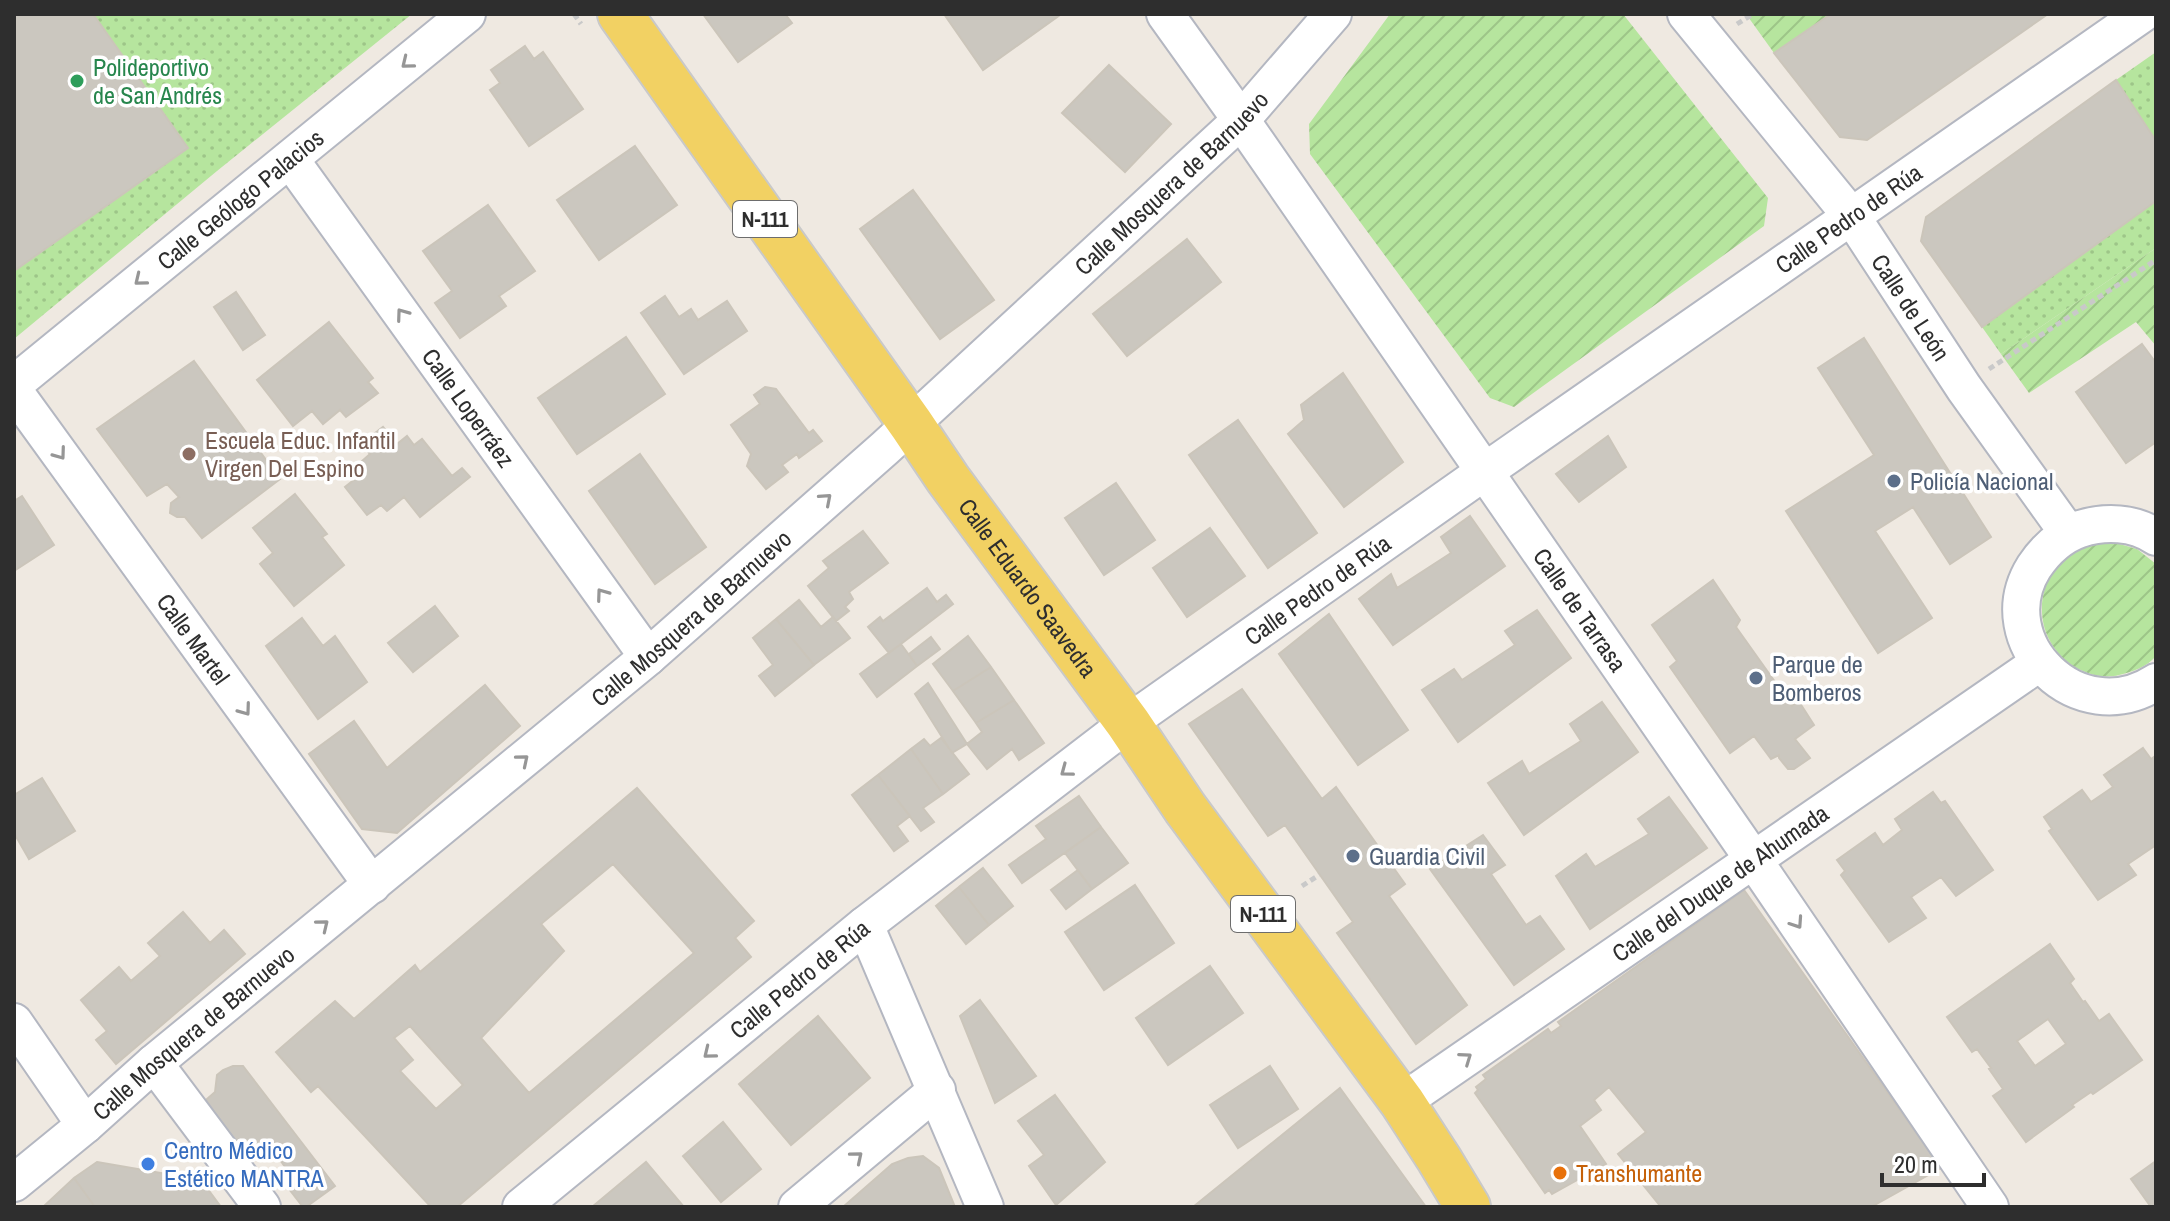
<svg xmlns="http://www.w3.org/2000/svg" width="2170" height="1221" font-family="'Archivo Narrow',sans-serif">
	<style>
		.grass { fill: url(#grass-dots) }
		.garden { fill: url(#garden-furrows) }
		.building { fill: #cbc7bf; stroke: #cbc5ba; stroke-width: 2; fill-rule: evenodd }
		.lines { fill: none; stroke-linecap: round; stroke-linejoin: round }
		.street-casing { stroke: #b4b7c1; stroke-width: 40 }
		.primary-casing { stroke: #c9c9c9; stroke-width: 48 }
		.path { stroke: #c9c9c9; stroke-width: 5; stroke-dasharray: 6 4; stroke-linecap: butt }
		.street { stroke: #fff; stroke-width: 36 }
		.primary { stroke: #f2d163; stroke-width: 44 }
		.oneway { stroke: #969696 }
		.leisure-dot { fill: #2e9e5b; stroke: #fff; stroke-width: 3 }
		.education-dot { fill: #8d6e63; stroke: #fff; stroke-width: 3 }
		.service-dot { fill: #5c6f8a; stroke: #fff; stroke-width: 3 }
		.shop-dot { fill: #3f7fe0; stroke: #fff; stroke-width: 3 }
		.food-dot { fill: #e8710a; stroke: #fff; stroke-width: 3 }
		.labels { text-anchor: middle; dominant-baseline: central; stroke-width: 7; stroke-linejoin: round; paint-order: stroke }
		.shield { fill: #fff; stroke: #6d6d6d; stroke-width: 2 }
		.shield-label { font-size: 22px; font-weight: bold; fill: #2e2e2e }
		.leisure-label { font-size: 24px; fill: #27864d; stroke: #fff; text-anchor: start }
		.street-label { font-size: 24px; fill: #2e2e2e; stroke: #fff }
		.education-label { font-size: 24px; fill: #785e54; stroke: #fff; text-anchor: start }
		.service-label { font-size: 24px; fill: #4e5e75; stroke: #fff; text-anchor: start }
		.shop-label { font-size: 24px; fill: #366cbe; stroke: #fff; text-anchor: start }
		.food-label { font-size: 24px; fill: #c56008; stroke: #fff; text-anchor: start }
	</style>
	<defs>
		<pattern id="grass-dots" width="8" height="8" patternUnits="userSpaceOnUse" patternTransform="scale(2)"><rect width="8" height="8" fill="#b6e59e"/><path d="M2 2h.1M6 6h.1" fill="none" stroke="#9dc588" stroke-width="1.8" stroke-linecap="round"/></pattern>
		<pattern id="garden-furrows" width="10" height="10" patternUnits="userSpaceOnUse" patternTransform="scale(2)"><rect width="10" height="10" fill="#b6e59e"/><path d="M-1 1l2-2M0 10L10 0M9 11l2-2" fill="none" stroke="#9dc588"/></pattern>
	</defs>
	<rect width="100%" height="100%" fill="#efe9e1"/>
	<path class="grass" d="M93,14H412L217,171L14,339V271L188,148Z
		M2156,52V141L2116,80Z
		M2156,201V248L2001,354L1982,327Z"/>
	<path class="garden" d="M1390,14H1623L1768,198L1764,226L1514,407L1490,398L1310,154L1309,124Z
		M1746,14H1831L1774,53Z
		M2156,248V346L2136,322L2029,393L2001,354Z
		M2116,543L2137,549L2156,564V656C2147,667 2132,672 2119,675C2107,678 2093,676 2083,671C2025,645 2029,563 2091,545C2099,543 2108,544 2116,543Z"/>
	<path class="building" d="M14,14H93L188,148L14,271Z
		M703,14H785L792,23L738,62Z
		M944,14H1060V15L983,70Z
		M1831,14H2048L1867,140L1840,137L1774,53Z
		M525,46L534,59L543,52L583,109L529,146L490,90L500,83L491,70Z
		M1109,65L1171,124L1125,172L1062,113Z
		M2116,80L2156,141V201L1982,327L1921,241L1926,217Z
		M635,146L677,205L599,260L557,200Z
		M913,190L994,300L940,339L860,229Z
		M488,205L535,271L499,296L506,306L460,338L435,303L452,291L423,251Z
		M1187,239L1221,282L1127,356L1093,314Z
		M236,292L265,335L243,350L214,307Z
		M665,296L679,317L691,309L698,320L727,301L747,331L684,374L641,313Z
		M329,322L373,378L368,382L378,393L346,417L340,410L323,424L312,411L293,426L257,380Z
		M626,337L665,394L577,454L538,398Z
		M1864,338L1991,537L1950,564L1913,507L1875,531L1932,618L1878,653L1786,511L1874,455L1818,368Z
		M2142,344L2156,363V442L2126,463L2076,392Z
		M194,361L280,479L202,538L185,517H177L170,513L171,503L179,497L167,484L147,496L97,429Z
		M1343,373L1403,462L1344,507L1288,434L1304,420L1301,405Z
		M765,387L776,389L809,433L813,430L822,441L799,458L797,454L782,465L788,472L766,489L747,466L751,454L731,425L760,404L754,395Z
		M1238,420L1317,533L1268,568L1189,455Z
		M383,427L397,444L407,436L414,445L422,439L452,476L462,468L470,477L420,517L404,497L387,511L381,505L367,515L345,487L360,475L354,468L370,454L361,444Z
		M1608,436L1626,467L1579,502L1556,474Z
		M640,454L706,547L655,584L589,491Z
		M1116,483L1155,540L1104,575L1065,518Z
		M295,494L327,534L322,537L344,565L294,606L260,564L273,553L253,528Z
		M22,496L54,545L14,571V501Z
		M1470,516L1505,566L1393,645L1359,599L1391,574L1397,588L1451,553L1441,537Z
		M1210,528L1245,576L1187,617L1153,568Z
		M863,531L888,563L849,592L853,599L845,607L849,611L836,621L808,586L829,568L823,561Z
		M1713,580L1740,620L1736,627L1792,706L1798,700L1814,725L1795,739L1810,758L1794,769H1788L1779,758V755L1771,759L1754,736L1730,753L1670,667L1677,661L1652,625Z
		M927,588L937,602L946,595L953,604L889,653L868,627L880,617L883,621Z
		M799,600L821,627L833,617L850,638L814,665L776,619Z
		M435,606L458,636L413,672L388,643Z
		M1537,610L1571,658L1458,742L1422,690L1454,669L1462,680L1515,645L1505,631Z
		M1329,614L1408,730L1358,765L1279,654Z
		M302,618L323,646L335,636L367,682L318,719L266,646Z
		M776,619L814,665L775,696L759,676L773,665L753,638Z
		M968,636L991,667L953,691L933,664Z
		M931,637L940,649L917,666L909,654Z
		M901,644L917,666L877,697L860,674Z
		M991,667L1014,700L976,723L953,691Z
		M928,683L967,744L952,753L915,694Z
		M485,685L520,726L397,833L362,829L309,754L354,721L387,768Z
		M1242,689L1322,799L1336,787L1405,884L1389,896L1467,1005L1416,1044L1337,933L1353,922L1285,825L1268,836L1189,724Z
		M1014,700L1044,743L1019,760L1012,749L987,769L967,744L982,732L976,723Z
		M1602,702L1638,752L1524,835L1488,783L1522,761L1529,774L1581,741L1570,724Z
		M941,738L969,774L943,794L911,749L924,739L930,746Z
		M2143,748L2151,759L2154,757L2156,760V845L2128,864L2136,875L2098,900L2049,831L2052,829L2044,817L2082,790L2091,802L2113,787L2104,775Z
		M911,749L943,794L923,808L934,822L921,831L878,775Z
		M878,775L910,816L897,826L908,841L894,851L852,795Z
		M42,778L75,831L29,859L14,833V795Z
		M637,788L754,921L735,938L751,957L457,1207H431L318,1086L311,1092L276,1052L335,1001L354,1019L415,965L420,972ZM613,864L694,953L529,1093L481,1038L564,951L541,924ZM410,1026L463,1085L436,1109L400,1071L413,1060L394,1038Z
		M1933,792L1941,803L1945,801L1993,870L1956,896L1941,877L1911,897L1926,918L1889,942L1841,875L1845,871L1837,860L1875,833L1883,845L1902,830L1895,819Z
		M1079,796L1101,827L1022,883L1009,865L1046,839L1036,826Z
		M1669,797L1707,848L1590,929L1556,876L1586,854L1595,867L1649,834L1638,819Z
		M1101,827L1128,863L1092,889L1065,853Z
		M1483,835L1505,865L1491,874L1526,925L1540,916L1564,949L1514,985L1430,869Z
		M983,868L1013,906L989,925L959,887Z
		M1078,870L1092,889L1066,909L1051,890Z
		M1135,885L1174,943L1104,990L1065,932Z
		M959,887L989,925L966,944L936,906Z
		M1744,890L1941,1168L1871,1207H1661L1618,1154L1646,1132L1609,1087L1594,1100L1601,1110L1580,1126L1606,1164L1552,1194L1549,1190L1545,1193L1475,1093L1478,1090L1476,1087L1486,1079L1483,1075L1548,1029L1551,1033L1561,1026L1558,1022Z
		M183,912L210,943L224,930L245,954L116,1064L96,1040L107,1031L81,1000L119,967L131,981L160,956L148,943Z
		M2050,944L2074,979L2070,983L2083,1002L2085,1001L2099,1021L2109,1014L2142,1060L2093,1094L2091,1092L2072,1105L2074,1107L2026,1142L1993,1096L2003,1089L1989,1069L1991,1068L1977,1049L1972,1052L1947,1017ZM2048,1019L2066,1044L2035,1066L2017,1041Z
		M1210,966L1243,1013L1168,1065L1136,1018Z
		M980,1000L1036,1076L995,1103L960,1016Z
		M818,1016L870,1078L791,1145L739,1084Z
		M233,1066H243L335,1186L306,1207H303L282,1180L290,1174L268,1143L247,1159L206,1100L215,1092L217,1075L223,1070Z
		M1270,1066L1298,1109L1238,1148L1210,1105Z
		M1340,1088L1426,1207H1193Z
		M1055,1095L1105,1162L1056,1205L1029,1166L1044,1155L1018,1121Z
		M723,1122L761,1169L721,1202L683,1156Z
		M923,1156L939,1168L955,1207H843L892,1164L908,1158Z
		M2156,1161V1207H2151L2131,1179Z
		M97,1162L201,1180L221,1207H95L74,1178Z
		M646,1162L684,1207H592Z
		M74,1178L95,1207H43Z"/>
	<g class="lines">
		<defs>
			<g id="street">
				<path id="s1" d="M1165,14L1241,120L1753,859L1990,1207"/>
				<path id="s2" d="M1686,14L1852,217L1964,388L2068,533"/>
				<path id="s3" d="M290,159L648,657"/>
				<path id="s4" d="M14,384L467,14"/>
				<path id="s5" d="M14,391L372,885"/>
				<path d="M2156,537C2134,522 2105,521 2080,529C2060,536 2046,549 2034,567C1987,642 2079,732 2156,682"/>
				<path d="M865,925L985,1207"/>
				<path d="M14,1022L85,1125"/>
				<path d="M154,1063L262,1207"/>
				<path id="s6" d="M1402,1102L2039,663"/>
				<path id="s7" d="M14,1183L85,1125L154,1063L648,657L885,448L1241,120L1333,14"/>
				<path id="s8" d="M521,1207L865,925L1128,723L1484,472L2142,14"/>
				<path d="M797,1207L937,1090"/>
			</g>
			<g id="primary">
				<path id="s9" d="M620,14L911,424L948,479L1128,723L1185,808L1402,1102L1439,1159L1468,1207"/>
			</g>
		</defs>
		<use href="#street" class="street-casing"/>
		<use href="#primary" class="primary-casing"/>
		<path class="path" d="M574,14L581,24
			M1737,24L1753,14
			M1989,369L2156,260
			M1302,886L1319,875"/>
		<use href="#street" class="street"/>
		<use href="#primary" class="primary"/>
	</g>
	<defs><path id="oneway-chevron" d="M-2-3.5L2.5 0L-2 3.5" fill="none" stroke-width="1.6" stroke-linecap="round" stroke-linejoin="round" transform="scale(2)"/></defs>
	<g class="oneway">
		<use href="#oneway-chevron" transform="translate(407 63) rotate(141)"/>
		<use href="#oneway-chevron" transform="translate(140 280) rotate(141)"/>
		<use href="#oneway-chevron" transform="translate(402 314) rotate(-126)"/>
		<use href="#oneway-chevron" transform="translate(60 454) rotate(54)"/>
		<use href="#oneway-chevron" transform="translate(826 499) rotate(-41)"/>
		<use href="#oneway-chevron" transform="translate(602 594) rotate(-126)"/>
		<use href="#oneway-chevron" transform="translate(245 710) rotate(54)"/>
		<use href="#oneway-chevron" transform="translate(523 760) rotate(-40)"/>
		<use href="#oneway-chevron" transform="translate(1066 771) rotate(143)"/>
		<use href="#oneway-chevron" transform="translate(1797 923) rotate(56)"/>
		<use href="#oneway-chevron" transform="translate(323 925) rotate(-39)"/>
		<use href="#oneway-chevron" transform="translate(709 1053) rotate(141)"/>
		<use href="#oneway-chevron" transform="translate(1466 1058) rotate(-35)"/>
		<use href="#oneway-chevron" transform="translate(857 1157) rotate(-40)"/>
	</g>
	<circle class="leisure-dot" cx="77" cy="81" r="8"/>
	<circle class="education-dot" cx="189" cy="454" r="8"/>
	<g class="service-dot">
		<circle cx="1894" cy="481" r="8"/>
		<circle cx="1756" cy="678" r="8"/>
		<circle cx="1353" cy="856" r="8"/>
	</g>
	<circle class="shop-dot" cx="148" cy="1164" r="8"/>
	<circle class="food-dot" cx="1560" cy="1173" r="8"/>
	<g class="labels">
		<g class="shield">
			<rect x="733" y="201" width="64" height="36" rx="6"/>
			<rect x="1231" y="896" width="64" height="36" rx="6"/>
		</g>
		<g class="shield-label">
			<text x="765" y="219">N-111</text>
			<text x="1263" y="914">N-111</text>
		</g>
		<g class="leisure-label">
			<text x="93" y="67">Polideportivo<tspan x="93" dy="28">de San Andrés</tspan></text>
		</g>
		<g class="street-label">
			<text stroke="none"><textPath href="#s7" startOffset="1530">Calle Mosquera de Barnuevo</textPath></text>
			<text stroke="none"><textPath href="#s4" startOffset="292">Calle Geólogo Palacios</textPath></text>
			<text stroke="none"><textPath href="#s8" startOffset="1656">Calle Pedro de Rúa</textPath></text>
			<text stroke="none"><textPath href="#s2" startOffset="370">Calle de León</textPath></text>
			<text stroke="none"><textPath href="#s3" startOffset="306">Calle Loperráez</textPath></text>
			<text stroke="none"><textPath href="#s9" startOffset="704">Calle Eduardo Saavedra</textPath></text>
			<text stroke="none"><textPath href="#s8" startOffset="1008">Calle Pedro de Rúa</textPath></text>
			<text stroke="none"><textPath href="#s1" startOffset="726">Calle de Tarrasa</textPath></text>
			<text stroke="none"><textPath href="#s7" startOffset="882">Calle Mosquera de Barnuevo</textPath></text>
			<text stroke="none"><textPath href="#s5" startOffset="306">Calle Martel</textPath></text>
			<text stroke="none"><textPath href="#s6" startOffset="386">Calle del Duque de Ahumada</textPath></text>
			<text stroke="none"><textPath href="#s8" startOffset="360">Calle Pedro de Rúa</textPath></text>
			<text stroke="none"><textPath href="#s7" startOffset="234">Calle Mosquera de Barnuevo</textPath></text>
		</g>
		<g class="education-label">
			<text x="205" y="440">Escuela Educ. Infantil<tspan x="205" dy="28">Virgen Del Espino</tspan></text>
		</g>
		<g class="service-label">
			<text x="1910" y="481">Policía Nacional</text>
			<text x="1772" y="664">Parque de<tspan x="1772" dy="28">Bomberos</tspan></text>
			<text x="1369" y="856">Guardia Civil</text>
		</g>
		<g class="shop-label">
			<text x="164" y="1150">Centro Médico<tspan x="164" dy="28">Estético MANTRA</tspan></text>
		</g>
		<g class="food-label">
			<text x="1576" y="1173">Transhumante</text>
		</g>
	</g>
	<rect width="2170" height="1221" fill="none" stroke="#2e2e2e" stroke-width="32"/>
	<path d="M1882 1173v12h102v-12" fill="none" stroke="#2e2e2e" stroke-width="4"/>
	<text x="1894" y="1173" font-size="24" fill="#2e2e2e" stroke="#ffffff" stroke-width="6" paint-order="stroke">20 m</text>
</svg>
